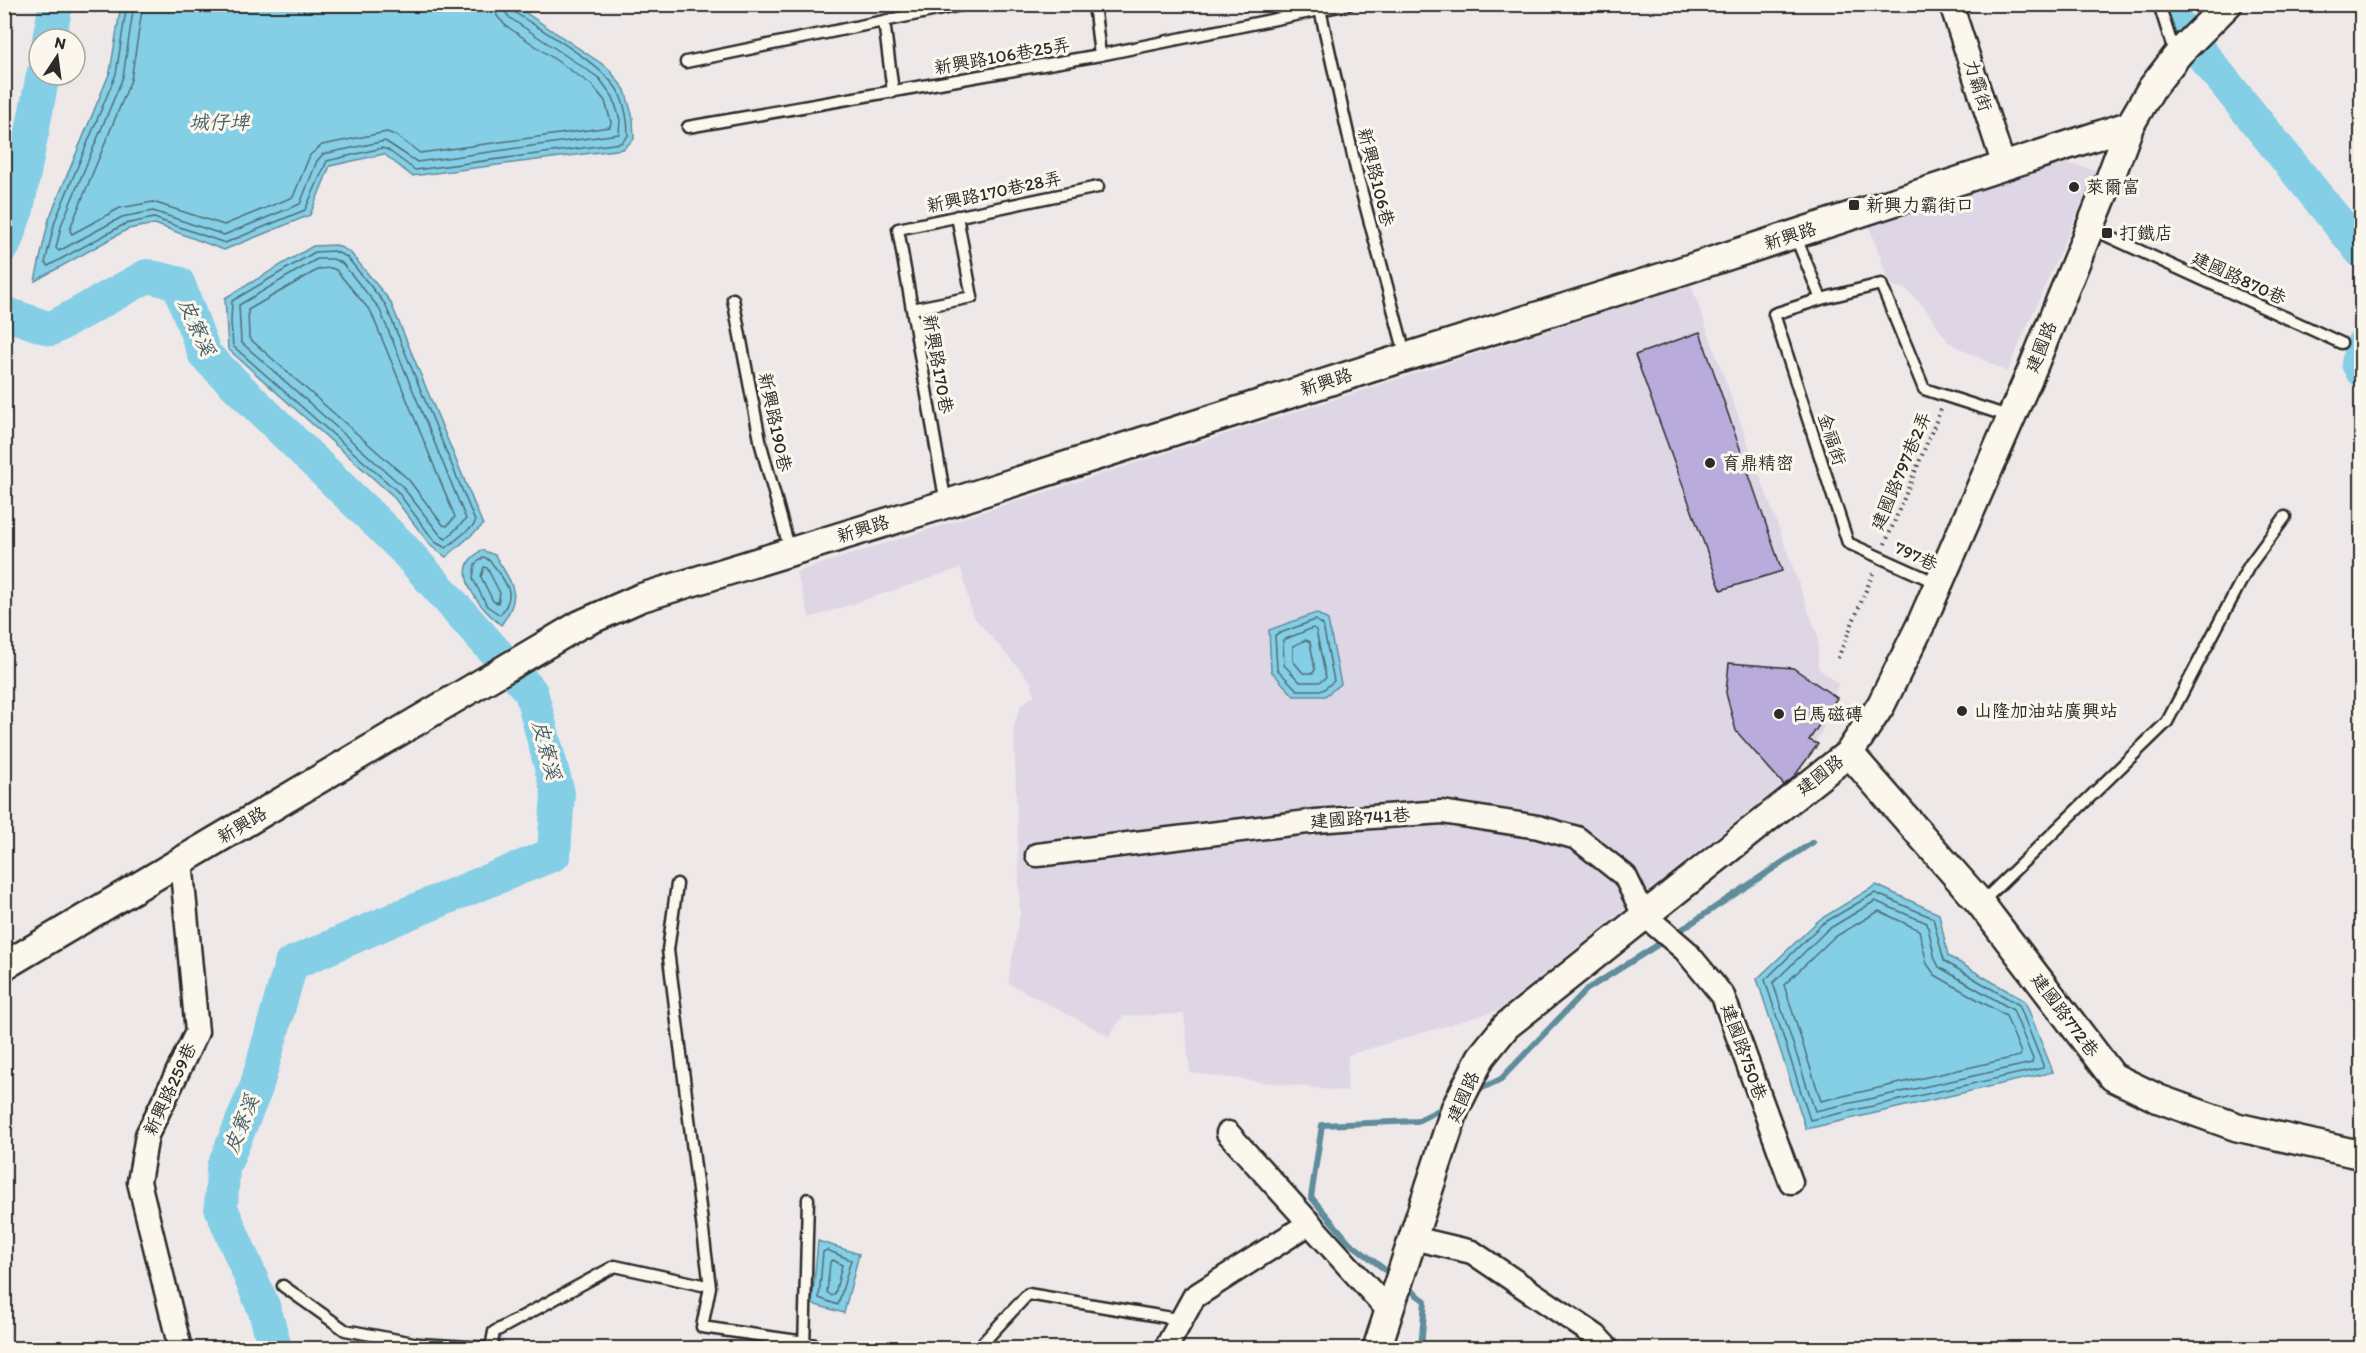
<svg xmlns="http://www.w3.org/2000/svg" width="2366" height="1353" font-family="Itim,'LXGW WenKai TC',sans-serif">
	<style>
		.built { fill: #ded6e5 }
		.water { fill: #85cfe6; stroke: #618d9b; stroke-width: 1.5 }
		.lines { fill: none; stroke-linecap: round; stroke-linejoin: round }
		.shore { stroke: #4f6d76; stroke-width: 1.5 }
		.stream { stroke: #618d9b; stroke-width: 6 }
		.river { stroke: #85cfe6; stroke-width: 34 }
		.building { fill: #b9abdb; stroke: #2b2b2b; stroke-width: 1.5 }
		.service-casing { stroke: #2b2b2b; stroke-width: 15 }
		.minor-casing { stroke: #2b2b2b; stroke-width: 27 }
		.tertiary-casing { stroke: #2b2b2b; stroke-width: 32 }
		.path { stroke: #2b2b2b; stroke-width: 4; stroke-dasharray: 1.5 4.5; stroke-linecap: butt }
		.service { stroke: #fbf7ec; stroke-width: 10 }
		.minor { stroke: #fbf7ec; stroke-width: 22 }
		.tertiary { stroke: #fbf7ec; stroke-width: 27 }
		.poi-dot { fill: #2b2b2b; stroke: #fbf7ec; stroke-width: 2 }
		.labels { text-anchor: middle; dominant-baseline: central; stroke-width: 6; stroke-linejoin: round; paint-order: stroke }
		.street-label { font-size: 18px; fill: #2b2b2b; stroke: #fbf7ec }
		.poi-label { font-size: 18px; fill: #2b2b2b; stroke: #fbf7ec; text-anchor: start }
		.water-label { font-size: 20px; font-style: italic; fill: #465c63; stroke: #fbf7ec }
	</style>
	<rect width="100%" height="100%" fill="#eee8e9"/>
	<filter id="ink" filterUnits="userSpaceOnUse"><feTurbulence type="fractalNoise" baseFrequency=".0167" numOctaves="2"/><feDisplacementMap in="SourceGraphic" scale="12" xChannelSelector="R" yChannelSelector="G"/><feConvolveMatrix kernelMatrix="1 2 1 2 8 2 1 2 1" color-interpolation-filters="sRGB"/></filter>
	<g filter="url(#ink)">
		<path class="built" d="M2060,162L2096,170L2007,372L1948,342L1925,308L1907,290L1890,285L1869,226Z
			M1691,285L1818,637V668L1838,684L1823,729L1798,772L1499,1010L1348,1055L1347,1092L1190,1073L1184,1014L1123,1016L1109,1036L1008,983L1020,912L1014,726L1021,705L1034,696L1031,682L972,615L961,568L810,618L796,572Z"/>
		<path class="water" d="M121,5H514L608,68L625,90L633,118L634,139L623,149L412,176L384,154L330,166L310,215L224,250L155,224L128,229L35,281L49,219L110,72Z
			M336,245L350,252L390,301L483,525L446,557L431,546L392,495L228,349L225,298L313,246Z
			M481,550L495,555C512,585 524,594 501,625C485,612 456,582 470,560C473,557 478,553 481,550Z
			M1316,613L1328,620L1341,684L1325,696H1294L1271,671L1269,630Z
			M1876,885L1939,914L1948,956L2025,1001L2053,1072L1806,1129L1757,979L1819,920Z
			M818,1241L859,1254L844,1313L812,1304Z"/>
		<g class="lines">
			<path class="shore" d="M127,4L116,74L55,221L45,263L48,266L125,224L154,218L225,243L305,210L327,161L382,148L388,150L415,170L621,143L628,136C628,122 626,108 620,95C608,67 541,30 514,12L512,4
				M134,4L123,77L62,223L56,248L59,251L122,217L153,211L224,235L300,204L317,161L323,154L385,141L417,162L619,134L620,120L613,97L599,78L510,18L505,12L504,4
				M143,4L131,80L71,226L70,231L72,234L120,208L153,202L224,225L293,197L310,155L322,145L387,132L395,135L420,153L610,127L611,122L605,101L592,85L505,25L497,16L495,4
				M334,251L347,257L385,304L475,521L474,525L446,548L435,542L397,491L233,346L231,323L232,301L315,252Z
				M317,259H333L342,263L379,308L466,519L446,539L441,536L402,486L241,342L239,305Z
				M319,269L331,268L336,270L371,312L455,517L447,526L443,525L408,479L249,338L248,310Z
				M484,557C492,560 507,583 509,592C510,601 505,609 500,615L487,606L473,579L475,564Z
				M484,567L487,568L500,593L498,603L493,601L481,577Z
				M1315,620L1323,625L1334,681L1323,690H1297L1277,669L1275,635Z
				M1313,628L1316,630L1326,678L1320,682H1300L1284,665L1283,640Z
				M1306,640L1310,642L1315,670L1313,673H1303L1293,661V646Z
				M1875,893L1933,918L1944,961L2019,1005L2043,1065V1068L1810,1120L1765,980L1822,924Z
				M1875,901L1927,923L1935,959L1939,967L2013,1010L2033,1059L2032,1063L1815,1111L1773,983L1827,930Z
				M1879,911L1919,930L1927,964L1935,975L2006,1016L2021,1053L2020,1056L1821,1101L1784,985L1833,938Z
				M827,1250L851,1260L838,1305L819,1298L823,1252Z
				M833,1260L842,1265L835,1294L832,1296L827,1292L830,1262Z"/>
			<path class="stream" d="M1675,934L1813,842
				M1472,1093L1501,1079L1586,990L1667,939
				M1393,1276L1349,1242L1311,1197L1322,1125L1417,1121L1447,1106
				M1404,1285L1425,1301L1421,1348"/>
			<path class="river" d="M2170,4L2175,21L2362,252
				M49,39L56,4
				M4,245L17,209L43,75
				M4,313L51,329L147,276L178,283L205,355L402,547L531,692L558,793L554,854L404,915L291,964L256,1088L223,1168L221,1208L265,1311L275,1348
				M2362,346L2358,363L2362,371"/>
		</g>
		<path class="building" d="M1700,332L1782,571L1721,590L1635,355Z
			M1729,663L1793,668L1837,698L1809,740L1818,744L1793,778L1784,785L1736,731L1726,693Z"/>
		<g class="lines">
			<defs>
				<path id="service" d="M1094,4L1100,55
					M2159,4L2171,42L2179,53
					M1319,5L1358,178L1406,357
					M884,21L893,92
					M686,62L966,4
					M688,127L1100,55L1349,4
					M2090,228L2341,343
					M1795,235L1821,299
					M733,299L761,445L790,551
					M912,309L972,297L957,216
					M946,504L898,229L1098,187
					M1939,584L1848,543L1774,314L1821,299L1881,284L1924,389L2011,417
					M677,884L668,950L710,1287L702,1327L805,1342L825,1348
					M1981,903L2167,722L2249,566L2285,517
					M283,1286L345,1330L419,1344L489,1348
					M491,1348L494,1332L615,1266L702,1285
					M804,1348L808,1199
					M978,1348L1028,1294L1183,1320"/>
				<path id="minor" d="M1951,4L2004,166
					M1037,855L1316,821L1442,812L1538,827L1577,838L1625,876L1644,915L1685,950L1723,996L1791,1182
					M1228,1133L1389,1311
					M1413,1238L1472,1252L1596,1336L1607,1348
					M180,1348L139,1182L147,1135L197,1032L181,861
					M1166,1348L1194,1297L1310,1223"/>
				<path id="tertiary" d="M1849,753L1981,904L2113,1077L2159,1099L2237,1127L2362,1155
					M4,966L579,625L640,598L946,504L1406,357L1666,276L2130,125
					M1377,1348L1455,1109L1481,1057L1506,1026L1849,753L1881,705L1921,624L2031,372L2109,181L2130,125L2151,89L2179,53L2228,4"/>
			</defs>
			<use href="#service" class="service-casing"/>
			<use href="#minor" class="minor-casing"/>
			<use href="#tertiary" class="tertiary-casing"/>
			<path class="path" d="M1885,544L1942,407
				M1838,658L1874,571"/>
			<use href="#service" class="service"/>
			<use href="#minor" class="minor"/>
			<use href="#tertiary" class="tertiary"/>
		</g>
	</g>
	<g class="poi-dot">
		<circle cx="2074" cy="187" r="6"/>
		<rect x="1848" y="199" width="12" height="12" rx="3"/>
		<rect x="2101" y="227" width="12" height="12" rx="3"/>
		<circle cx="1710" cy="463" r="6"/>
		<circle cx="1962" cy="711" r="6"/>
		<circle cx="1779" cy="714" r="6"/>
	</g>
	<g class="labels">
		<g class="street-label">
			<text transform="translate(1002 56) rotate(-10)">新興路106巷25弄</text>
			<text transform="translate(1978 85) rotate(72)">力霸街</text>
			<text transform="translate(1376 177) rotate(76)">新興路106巷</text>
			<text transform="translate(994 192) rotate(-12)">新興路170巷28弄</text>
			<text transform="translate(1790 236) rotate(-18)">新興路</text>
			<text transform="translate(2239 278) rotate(25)">建國路870巷</text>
			<text transform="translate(2041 347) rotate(-68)">建國路</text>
			<text transform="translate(938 364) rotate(80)">新興路170巷</text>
			<text transform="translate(1326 382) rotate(-18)">新興路</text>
			<text transform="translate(775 422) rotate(78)">新興路190巷</text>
			<text transform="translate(1832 439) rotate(72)">金福街</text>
			<text transform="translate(1901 471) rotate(-67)">建國路797巷2弄</text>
			<text transform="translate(863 529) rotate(-17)">新興路</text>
			<text transform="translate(1916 556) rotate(25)">797巷</text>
			<text transform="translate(1820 775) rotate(-38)">建國路</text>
			<text transform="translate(1360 818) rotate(-4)">建國路741巷</text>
			<text transform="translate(242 825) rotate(-31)">新興路</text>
			<text transform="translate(2065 1015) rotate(53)">建國路772巷</text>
			<text transform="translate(1744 1052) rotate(70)">建國路750巷</text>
			<text transform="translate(170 1089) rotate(-65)">新興路259巷</text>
			<text transform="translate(1463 1097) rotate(-66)">建國路</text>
		</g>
		<g class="poi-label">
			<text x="2086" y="187">萊爾富</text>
			<text x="1866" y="205">新興力霸街口</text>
			<text x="2119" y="233">打鐵店</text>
			<text x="1722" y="463">育鼎精密</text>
			<text x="1974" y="711">山隆加油站廣興站</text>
			<text x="1791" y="714">白馬磁磚</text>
		</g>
		<g class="water-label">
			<text x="219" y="122">城仔埤</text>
			<text transform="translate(197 327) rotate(66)">皮寮溪</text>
			<text transform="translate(547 750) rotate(75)">皮寮溪</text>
			<text transform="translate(241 1124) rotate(-68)">皮寮溪</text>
		</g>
	</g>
	<rect width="2366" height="1353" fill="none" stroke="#fbf7ec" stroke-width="24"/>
	<rect x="12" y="12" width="2342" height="1329" fill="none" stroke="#2b2b2b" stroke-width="2" filter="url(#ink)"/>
	<g transform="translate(57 57) rotate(13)"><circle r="28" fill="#fbf7ec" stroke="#a8a59f" stroke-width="1.5"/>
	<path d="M0-4.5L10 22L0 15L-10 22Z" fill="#2b2b2b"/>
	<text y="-9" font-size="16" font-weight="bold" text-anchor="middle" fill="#2b2b2b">N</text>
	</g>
</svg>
